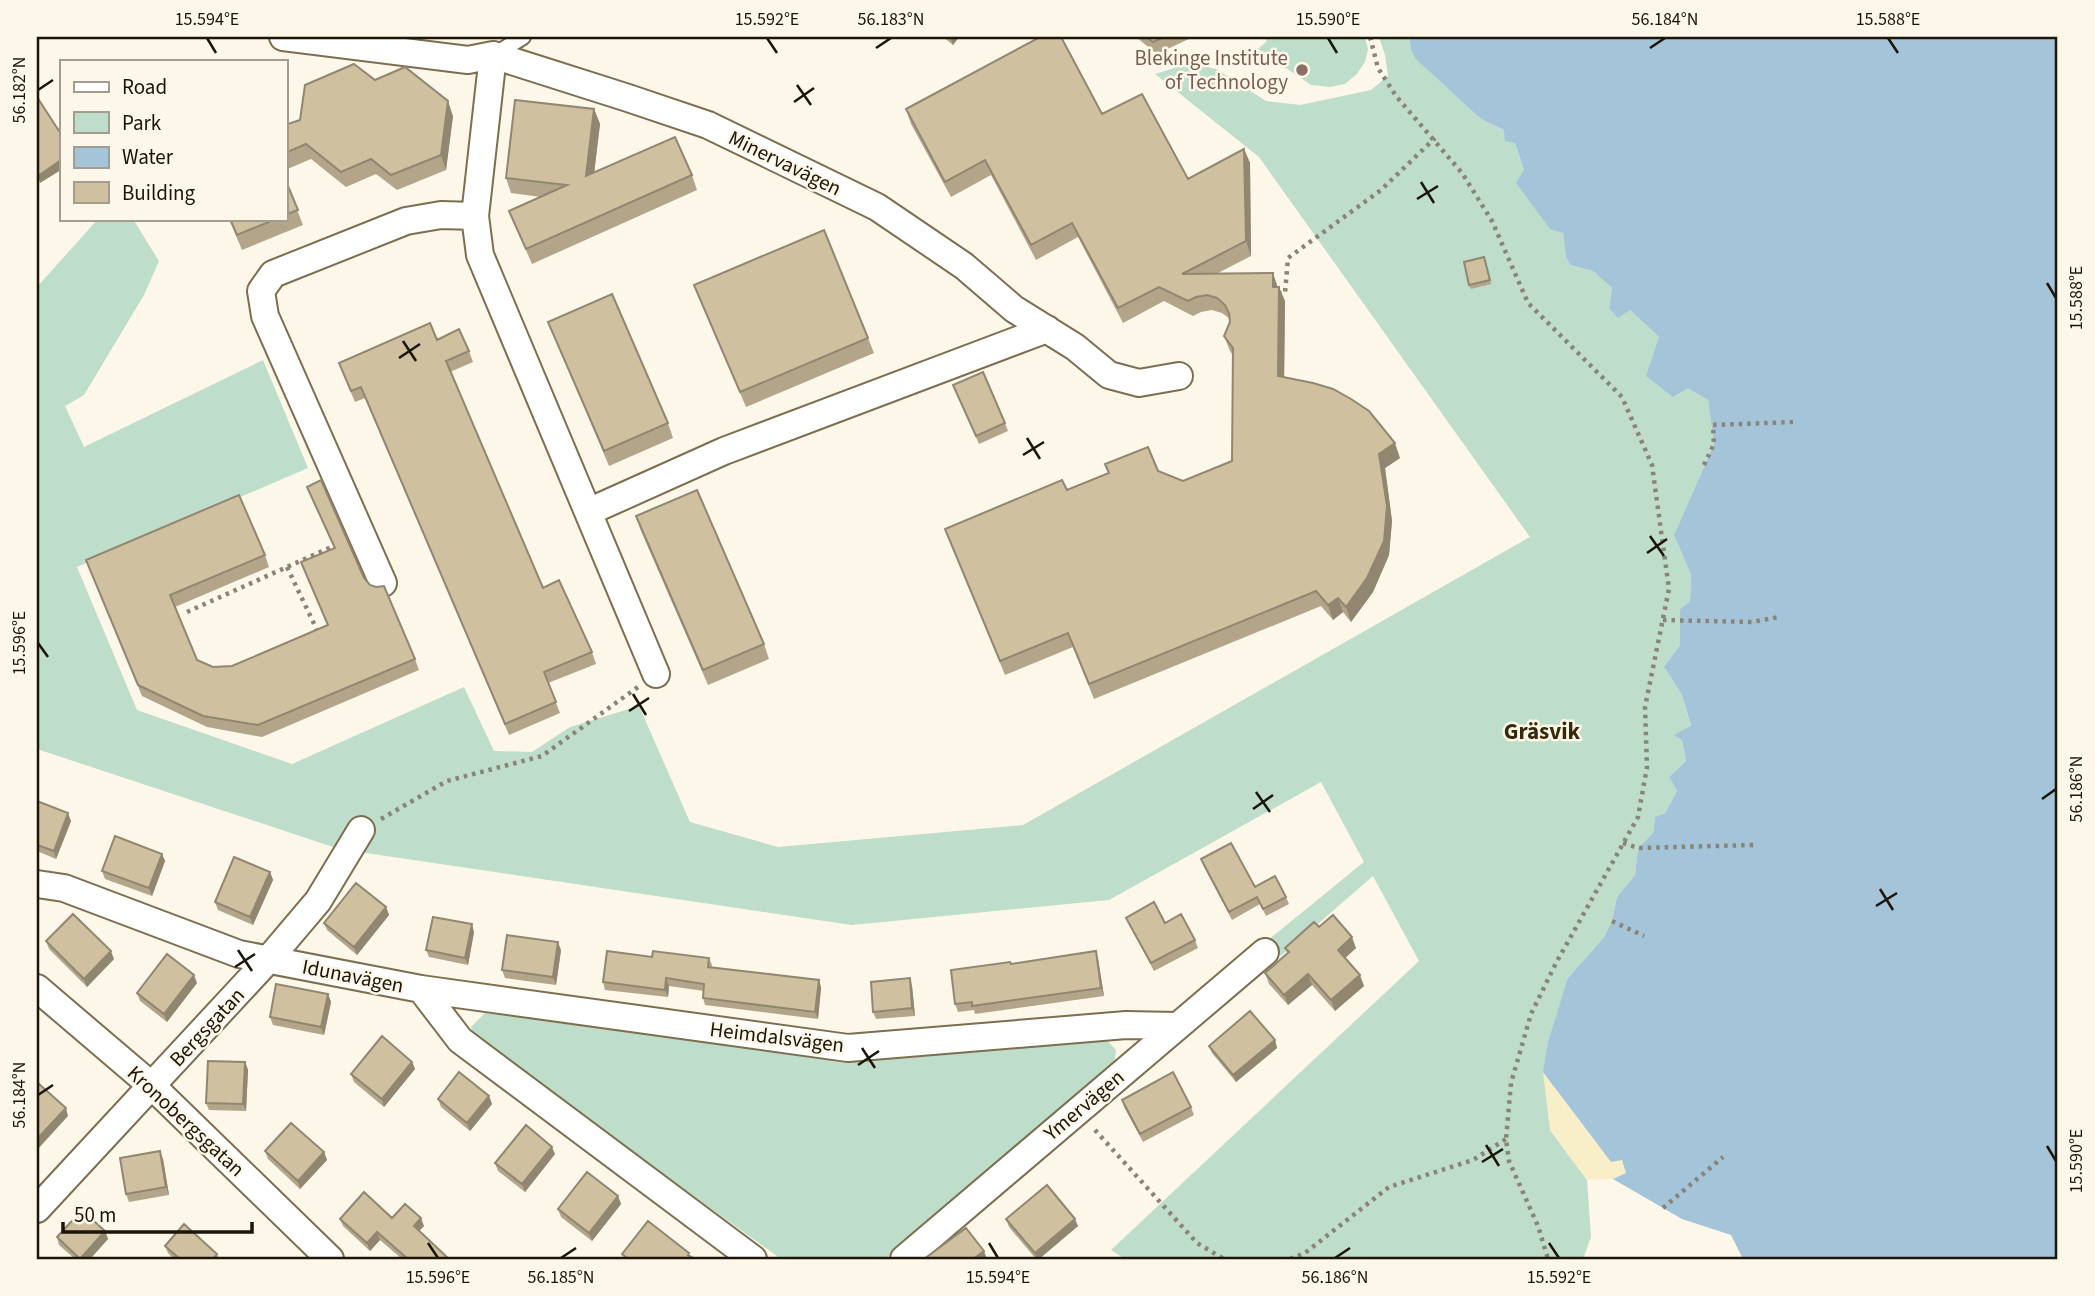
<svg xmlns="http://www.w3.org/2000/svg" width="2095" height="1296" font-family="'Source Sans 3',sans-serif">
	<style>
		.green { fill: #beddca }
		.sand { fill: #f8eec8 }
		.water { fill: #a4c4da }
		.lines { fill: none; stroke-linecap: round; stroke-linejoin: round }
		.lane-casing { stroke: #7d6e4f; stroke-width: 18 }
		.street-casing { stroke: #7d6e4f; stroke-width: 30 }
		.path { stroke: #8a8477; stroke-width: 4.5; stroke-dasharray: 3.5 5; stroke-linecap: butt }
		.lane { stroke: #fff; stroke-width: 14 }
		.street { stroke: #fff; stroke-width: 26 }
		.wall { fill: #b2a58a }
		.shaded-wall { fill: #918670 }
		.building { fill: #cfc0a0; stroke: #918670; stroke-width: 2 }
		.ticks { fill: none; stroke: #1b1609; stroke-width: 2.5 }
		.education-dot { fill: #8d6e63; stroke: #fdf7e9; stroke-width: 2.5 }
		.labels { text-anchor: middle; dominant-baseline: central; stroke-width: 5; stroke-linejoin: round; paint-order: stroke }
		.education-label { font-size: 21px; fill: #785e54; stroke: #fdf7e9; text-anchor: end }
		.street-label { font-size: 21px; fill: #1b1609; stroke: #fdf7e9 }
		.neighbourhood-label { font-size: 23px; font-weight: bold; fill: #372a0b; stroke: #fdf7e9 }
		.neatline { fill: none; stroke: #1b1609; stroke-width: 2.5 }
		.ticks-label { font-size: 18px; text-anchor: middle; fill: #1b1609 }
	</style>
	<rect width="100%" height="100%" fill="#fdf7e9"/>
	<path class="green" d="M1264,37H1365L1368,49L1365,62L1357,74L1345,84L1330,87L1311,85L1258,49L1267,41Z
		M1379,37H1409L1411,49L1481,119L1504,130L1515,143L1524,170L1563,233L1566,257L1570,265L1593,271L1612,288L1609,308L1630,310L1659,337L1688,387L1708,400L1714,444L1674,535L1691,575L1690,601L1680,609V645L1664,667L1682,695L1691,727L1673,735L1682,740L1686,761L1669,777L1677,791L1665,813L1655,817L1653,833L1638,848L1635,875L1617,897L1612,921L1604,937L1568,978L1550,1130L1587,1180L1591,1237L1583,1259H1125L1111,1250L1419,961L1373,876L1281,956L1267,941L1364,862L1321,782L1109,900L852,925L339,849L37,749V287L98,219H133L159,261L144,295L84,395L65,406L84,447L263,360L308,468L77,567L137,710L292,764L464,687L494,751L532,752L570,727L639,706L690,822L778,847L1023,825L1530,537L1259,157L1155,74L1191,63L1216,69L1266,101L1300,105L1371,90L1388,76L1385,55Z
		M485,1013L842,1061L1106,1039L1116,1050L1114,1067L885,1259H781L474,1038L471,1027Z"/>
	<path class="sand" d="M1543,1072L1611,1162L1622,1160L1627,1173L1613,1179L1587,1180L1550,1130Z"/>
	<path class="water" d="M1409,37H2058V1259H1743L1731,1235L1682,1219L1613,1179L1626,1173L1622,1160L1611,1162L1543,1072L1548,1042L1568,978L1604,937L1612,921L1617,897L1635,875L1638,848L1653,833L1655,817L1665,813L1677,791L1669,777L1686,761L1682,740L1673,735L1691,726L1682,695L1664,667L1680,645V609L1690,601L1691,575L1674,535L1714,444L1708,400L1688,388L1673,397L1646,376L1659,337L1630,310L1618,318L1609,308L1612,288L1593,271L1570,265L1566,257L1563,233L1550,229L1516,183L1524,170L1515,143L1505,141L1504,130L1481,119L1415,58L1411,49Z"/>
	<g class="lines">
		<defs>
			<path id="lane" d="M494,55L523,37"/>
			<path id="street" d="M283,37L468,60L493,55L628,98L708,125L877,207L964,266L1014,309L1075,347L1109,375L1139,383L1179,376
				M493,55L475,216L480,255L656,674
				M588,512L724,451L1047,329
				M383,583L265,316L261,291L273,274L406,221L441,215L475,216
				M37,884L64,888L239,954L421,989L460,1040L753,1259
				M37,988L152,1086L330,1259
				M421,989L848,1048L1126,1025L1177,1026
				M37,1209L268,960L318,901L361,830
				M904,1259L1265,952"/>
		</defs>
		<use href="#lane" class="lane-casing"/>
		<use href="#street" class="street-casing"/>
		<path class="path" d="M1370,37L1378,68L1396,96L1462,173L1492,221L1528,303L1622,397L1652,465L1669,589L1645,707L1647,767L1638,817L1556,963L1531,1014L1511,1083L1506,1139L1509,1161L1538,1226L1548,1259
			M1278,293H1285L1288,258L1381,190L1435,138
			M1704,465L1714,444L1713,425L1793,422
			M287,567L317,630
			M187,612L338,544
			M1663,620L1752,622L1779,617
			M381,819L447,781L542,756L638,687
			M1623,843L1638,848L1754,845
			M1612,921L1644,936
			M1095,1130L1197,1243L1224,1259
			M1663,1208L1723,1157
			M1290,1259L1305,1253L1389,1187L1473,1160L1506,1139"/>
		<use href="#lane" class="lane"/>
		<use href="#street" class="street"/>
	</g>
	<path class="wall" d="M943,37H959L953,45Z
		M1136,37H1193L1157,54Z
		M375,80L453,116L446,170L397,190L376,174L346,187L311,159L285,170V125L300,120Z
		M594,109L600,124L594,173L692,175L697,190L532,264L509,211L541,197L511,193L506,178Z
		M906,109L1102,114L1188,179L1244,149L1250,163L1251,256L1216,274L1278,287L1285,301L1284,377L1400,458L1385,468L1392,521L1389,555L1373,592L1351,622L1343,612L1333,620L1321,606L1094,699L1073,647L1005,675L945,529L1067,490L1158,471L1183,481L1232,461L1233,355L1230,351L1224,336L1230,322V319L1222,313L1212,310L1201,312L1193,316L1164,301L1123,323L1078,237L1036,260L991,175L951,197L911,124Z
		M285,179L303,225L242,250L229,219H285Z
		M1486,261L1491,284L1471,289L1469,285Z
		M694,285L868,338L874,353L746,407Z
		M548,322L668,423L673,438L609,466Z
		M437,340L469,351L473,362L450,372L543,588L592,652L596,664L548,683L560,713L509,735L365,398L355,402L343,374Z
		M953,385L1005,423L1008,431L979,444Z
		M307,487L415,659L419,670L262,737L207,727L142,696L86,560L265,555L269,567L175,607L197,660L213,667L232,666L328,625L301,562L334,548Z
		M636,516L764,644L769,659L708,685L641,531Z
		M37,801L71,821L56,859L37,851Z
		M162,854L165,861L152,896L105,879L102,871Z
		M1201,859L1255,887L1286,897L1289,904L1266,916L1260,904L1232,920L1204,867Z
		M270,872L273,880L253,925L218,910L215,902Z
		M386,907L389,915L357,955L327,930L324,923Z
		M1126,918L1165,923L1195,940L1198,948L1154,971L1129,925Z
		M1319,927L1356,948L1345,958L1364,986L1335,1011L1312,985L1288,1005L1269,984L1265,973L1288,954L1285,948Z
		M474,932L468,965L429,957L426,950Z
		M46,941L114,959L87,987L49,949Z
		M561,950L556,985L505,978L502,970Z
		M652,957L709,958L712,965L711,968L819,980L821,988L818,1019L705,1005L703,998L704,991L669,986L668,997L605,990L603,982Z
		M1098,959L1104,996L975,1014L974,1010L958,1012L955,1004L1011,964Z
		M197,983L167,1022L140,1001L137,993Z
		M912,986L915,1016L876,1019L873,1012Z
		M328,994L331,1002L324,1035L273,1025L270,1017Z
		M1275,1040L1277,1048L1236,1082L1212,1053L1209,1046Z
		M245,1062L248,1070L246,1111L209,1110L206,1103Z
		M412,1062L415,1069L384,1107L354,1082L351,1074Z
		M489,1096L492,1104L470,1131L441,1107L438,1099Z
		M1122,1100L1191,1107L1194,1115L1143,1142L1124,1107Z
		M265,1151L324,1152L327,1160L300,1189L268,1159Z
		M555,1154L525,1192L498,1171L495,1163Z
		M163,1159L169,1195L129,1202L126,1194Z
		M618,1196L621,1204L592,1241L561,1217L558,1209Z
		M392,1218L424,1226L419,1231L449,1259H402L380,1240L370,1251L343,1226L340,1219Z
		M1006,1219L1078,1226L1039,1259H1036L1009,1227Z
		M105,1231L108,1239L90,1259H75L59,1245L57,1237Z
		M165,1246L217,1254L219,1259H174L168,1253Z"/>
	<path class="shaded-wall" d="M950,37H959L953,45Z
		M448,101L453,116L446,170L441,155Z
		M594,109L600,124L592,191L586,176Z
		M1244,149L1250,163L1251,256L1246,241Z
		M61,160V170L40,183L38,176Z
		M1273,273L1278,288L1273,287Z
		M1279,287L1285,301L1284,391L1278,376Z
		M1395,443L1400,458L1385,468L1392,521L1389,555L1373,592L1351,622L1346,607L1379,454Z
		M1338,598L1343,612L1333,620L1328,605Z
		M68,813L71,821L56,859L54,851Z
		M162,854L165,861L152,896L149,888Z
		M270,872L273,880L253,925L250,917Z
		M386,907L389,915L357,955L354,947Z
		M472,924L474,932L468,965L465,958Z
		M1352,937L1356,948L1342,961L1338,950Z
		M558,942L561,950L556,985L553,977Z
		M111,951L114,959L87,987L84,979Z
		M1096,951L1098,959L1104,996L1101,988Z
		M1308,974L1312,985L1288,1005L1284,995Z
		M194,975L197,983L167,1022L164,1014Z
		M1360,975L1364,986L1335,1011L1331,1000Z
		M666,978L669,986L668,997L665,990Z
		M910,978L912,986L915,1016L912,1008Z
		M819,980L821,988L818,1019L815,1012Z
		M328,994L331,1002L324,1035L321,1027Z
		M1275,1040L1277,1048L1236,1082L1233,1075Z
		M245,1062L248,1070L246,1111L243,1104Z
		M412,1062L415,1069L384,1107L382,1099Z
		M489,1096L492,1104L470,1131L467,1123Z
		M66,1108L68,1116L37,1150V1139Z
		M552,1147L555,1154L525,1192L522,1184Z
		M160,1151L163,1159L169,1195L166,1187Z
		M324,1152L327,1160L300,1189L298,1181Z
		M618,1196L621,1204L592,1241L589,1233Z
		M421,1218L424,1226L416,1234L414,1226Z
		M1075,1219L1078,1226L1039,1259H1037L1035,1253Z
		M105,1231L108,1239L90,1259H80Z
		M377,1232L380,1240L370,1251L367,1243Z
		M984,1251L987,1259H973Z"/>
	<path class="building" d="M1040,37H1061L1102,114L1142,94L1188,179L1244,149L1246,241L1182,274L1273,273V287H1279L1278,376L1313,383L1333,389L1351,399L1369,411L1395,443L1379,454L1387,506L1384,541L1367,578L1346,607L1338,598L1328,605L1316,591L1089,684L1068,633L1000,661L945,529L1062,480L1067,490L1109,473L1105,464L1148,447L1158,471L1183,481L1232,461L1233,348L1224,336L1230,322L1229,313L1225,305L1217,298L1207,295L1196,297L1188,301L1159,287L1118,308L1072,223L1031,245L985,160L945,182L906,109Z
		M1146,37H1164L1153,42Z
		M354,64L375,80L405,67L448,101L441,155L391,175L371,159L341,172L306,144L285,153V125L300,120L305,85Z
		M37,97L61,134V160L38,176Z
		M515,100L594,109L586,176L675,137L692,175L526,249L509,211L567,185L506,178Z
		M285,179L298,210L285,215Z
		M230,219H276L237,235Z
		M824,230L868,338L740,392L694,285Z
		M1484,257L1490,280L1469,285L1464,262Z
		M612,294L668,423L604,451L548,322Z
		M430,323L437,340L459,329L469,351L446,361L543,588L559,580L592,652L544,672L556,702L505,724L361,387L351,391L339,363Z
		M983,372L1005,423L976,436L953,385Z
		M321,480L364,578L370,585L376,587L384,586L415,659L258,725L203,716L138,685L86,560L239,495L265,555L170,595L197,660L213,667L232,666L328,625L301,562L335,548L307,487Z
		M697,490L764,644L703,670L636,516Z
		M37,801L68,813L54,851L37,845Z
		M115,836L162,854L149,888L102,871Z
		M1231,843L1255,887L1275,876L1286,897L1263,909L1257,897L1229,912L1201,859Z
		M234,857L270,872L250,917L215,902Z
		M356,883L386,907L354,947L324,923Z
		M1154,902L1165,923L1181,914L1195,940L1151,963L1126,918Z
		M73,914L111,951L84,979L46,941Z
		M1333,915L1352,937L1338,950L1360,975L1331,1000L1308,974L1284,995L1265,973L1289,952L1285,948L1314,922L1319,927Z
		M433,917L472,924L465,958L426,950Z
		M507,935L558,942L553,977L502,970Z
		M607,951L652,957L653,951L709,958L708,967L819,980L815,1012L703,998L704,984L666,978L665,990L603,982Z
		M1096,951L1101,988L972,1006V1002L955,1004L951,970L1010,962L1011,964Z
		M167,954L194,975L164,1014L137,993Z
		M910,978L912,1008L873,1012L871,982Z
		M276,984L328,994L321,1027L270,1017Z
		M1250,1011L1275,1040L1233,1075L1209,1046Z
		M382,1036L412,1062L382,1099L351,1074Z
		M208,1061L245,1062L243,1104L206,1103Z
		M459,1072L489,1096L467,1123L438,1099Z
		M1173,1072L1191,1107L1140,1134L1122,1100Z
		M39,1084L66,1108L37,1139V1087Z
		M291,1123L324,1152L298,1181L265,1151Z
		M526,1125L552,1147L522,1184L495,1163Z
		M160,1151L166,1187L126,1194L120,1158Z
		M587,1172L618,1196L589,1233L558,1209Z
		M1047,1185L1075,1219L1035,1253L1006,1219Z
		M364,1192L392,1218L405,1204L421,1218L414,1226L449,1259H408L377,1232L367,1243L340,1219Z
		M82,1210L105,1231L80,1259L57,1237Z
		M648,1221L689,1253L688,1255L695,1259H628L622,1254Z
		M184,1224L217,1254L213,1259H180L165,1246Z
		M966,1228L984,1251L973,1259H924Z"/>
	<path class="ticks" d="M207,38L216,53M767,38L777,53M1328,38L1337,53M1888,38L1898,53M876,48L891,38M1650,48L1665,38M797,85L811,105M38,90L53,80M794,102L814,88M1421,182L1434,203M1417,199L1438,186M2047,283L2056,298M403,341L416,361M399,358L420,344M1027,438L1040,459M1023,455L1044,442M1650,536L1664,556M1647,553L1667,539M38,643L48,657M633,694L646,715M629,711L649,698M1256,792L1270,812M2042,799L2056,789M1253,809L1273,795M1880,889L1893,910M1876,906L1897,893M238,950L252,971M235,967L255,954M862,1048L875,1068M858,1065L879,1051M38,1095L53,1085M1486,1145L1499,1166M2047,1146L2056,1161M1482,1162L1503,1149M428,1243L438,1258M989,1243L998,1258M1549,1243L1559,1258M561,1258L576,1248M1335,1258L1350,1248"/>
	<circle class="education-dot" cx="1302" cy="70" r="7"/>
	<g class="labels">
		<g class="education-label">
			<text x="1288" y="58">Blekinge Institute<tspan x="1288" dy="24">of Technology</tspan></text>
		</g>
		<g class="street-label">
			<text transform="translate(785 163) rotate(26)">Minervavägen</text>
			<text transform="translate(353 976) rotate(11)">Idunavägen</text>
			<text transform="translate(207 1027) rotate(-47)">Bergsgatan</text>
			<text transform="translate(777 1037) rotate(7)">Heimdalsvägen</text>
			<text transform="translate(1084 1105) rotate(-40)">Ymervägen</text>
			<text transform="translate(186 1121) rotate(43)">Kronobergsgatan</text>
		</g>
		<g class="neighbourhood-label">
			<text x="1542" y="731">Gräsvik</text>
		</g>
	</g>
	<rect width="2095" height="1296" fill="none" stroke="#fdf7e9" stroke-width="77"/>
	<rect x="60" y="60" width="228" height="161" fill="#fdf7e9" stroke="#a39d8f" stroke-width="2"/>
	<rect x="74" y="82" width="35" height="10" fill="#ffffff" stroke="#a39d8f" stroke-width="2"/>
	<text x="122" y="94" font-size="21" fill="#1b1609">Road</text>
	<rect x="74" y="112" width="35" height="21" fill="#beddca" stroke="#a39d8f" stroke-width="2"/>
	<text x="122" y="130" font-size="21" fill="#1b1609">Park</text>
	<rect x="74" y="147" width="35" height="21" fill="#a4c4da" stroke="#a39d8f" stroke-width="2"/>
	<text x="122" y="164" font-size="21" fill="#1b1609">Water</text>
	<rect x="74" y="182" width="35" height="21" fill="#cfc0a0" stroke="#a39d8f" stroke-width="2"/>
	<text x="122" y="200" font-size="21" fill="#1b1609">Building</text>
	<path d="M63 1222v10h189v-10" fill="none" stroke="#1b1609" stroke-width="3.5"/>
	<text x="74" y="1222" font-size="21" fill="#1b1609" stroke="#fdf7e9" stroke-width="5" paint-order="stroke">50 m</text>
	<rect x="38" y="38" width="2018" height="1220" class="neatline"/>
	<g class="ticks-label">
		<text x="207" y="25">15.594°E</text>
		<text x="767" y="25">15.592°E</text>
		<text x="891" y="25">56.183°N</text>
		<text x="1328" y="25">15.590°E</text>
		<text x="1665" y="25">56.184°N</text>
		<text x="1888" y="25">15.588°E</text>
		<text transform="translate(19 90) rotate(-90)" y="6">56.182°N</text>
		<text transform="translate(2076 298) rotate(-90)" y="6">15.588°E</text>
		<text transform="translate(19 643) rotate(-90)" y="6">15.596°E</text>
		<text transform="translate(2076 789) rotate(-90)" y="6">56.186°N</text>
		<text transform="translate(19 1095) rotate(-90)" y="6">56.184°N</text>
		<text transform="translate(2076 1161) rotate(-90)" y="6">15.590°E</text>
		<text x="438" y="1283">15.596°E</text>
		<text x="561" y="1283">56.185°N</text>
		<text x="998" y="1283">15.594°E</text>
		<text x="1335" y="1283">56.186°N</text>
		<text x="1559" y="1283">15.592°E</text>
	</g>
</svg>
